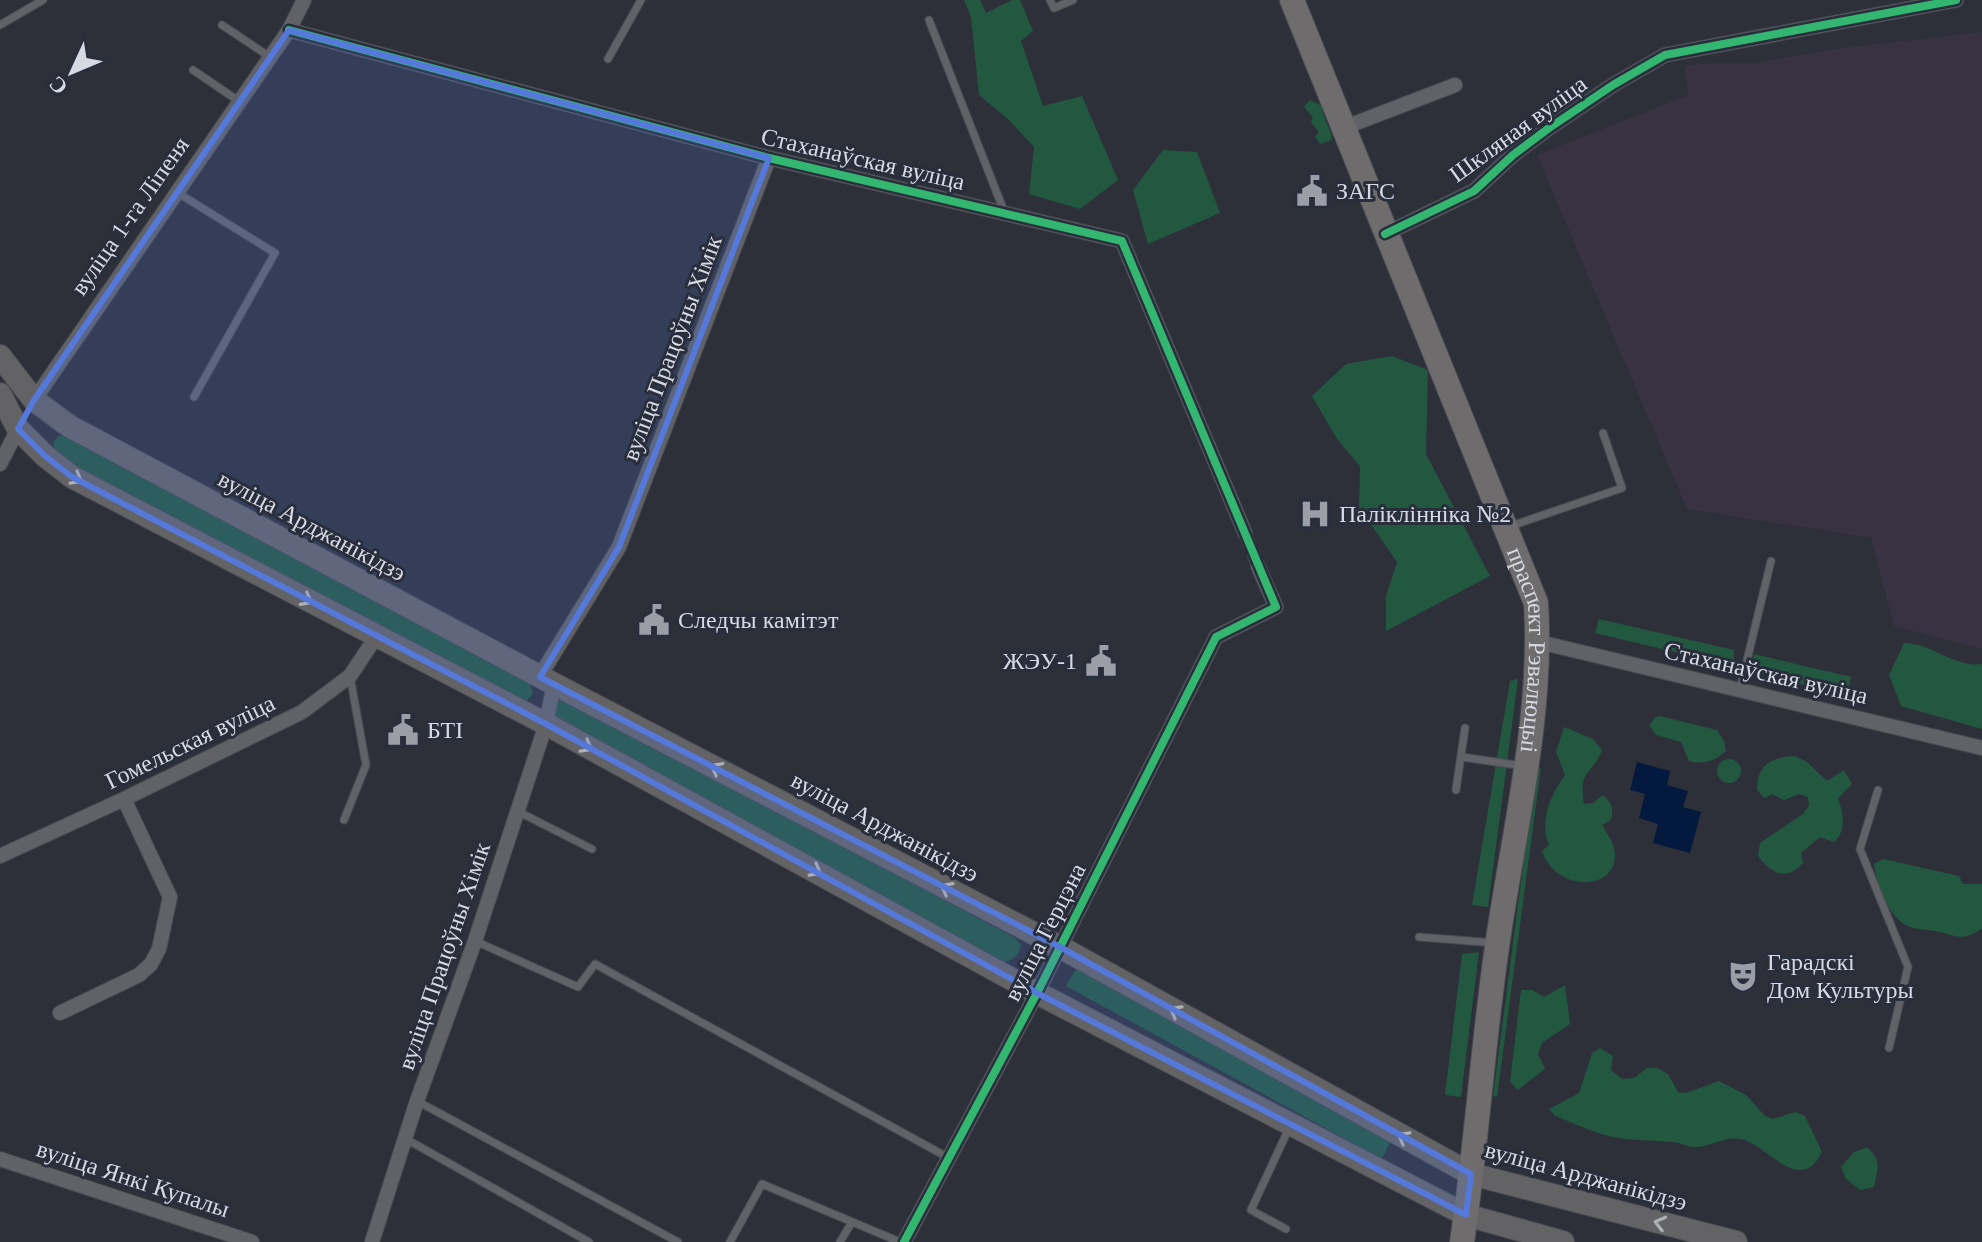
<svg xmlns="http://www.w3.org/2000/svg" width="1982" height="1242" font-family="Georgia,serif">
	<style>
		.industrial { fill: #383242 }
		.green { fill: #225840 }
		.water { fill: #04193e }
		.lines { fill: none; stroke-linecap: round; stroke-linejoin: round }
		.minor-tunnel { stroke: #464a52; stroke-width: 14; stroke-dasharray: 14 7; stroke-linecap: butt }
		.service-casing { stroke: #494b52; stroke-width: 9 }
		.minor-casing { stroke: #494b52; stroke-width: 16 }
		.secondary-casing { stroke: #494b52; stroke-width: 24 }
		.primary-casing { stroke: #494b52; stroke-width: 26 }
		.service { stroke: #606268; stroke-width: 7 }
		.minor { stroke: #606268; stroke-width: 14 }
		.secondary { stroke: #636366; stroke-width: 22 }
		.primary { stroke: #6f6c6d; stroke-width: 24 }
		.cycleway-casing { stroke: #292e3c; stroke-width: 13 }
		.cycleway { stroke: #33b770; stroke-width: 8 }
		.oneway { stroke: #aeb0b7 }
		.marked { fill: #5578db; fill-opacity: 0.2; stroke: #5578db; stroke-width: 6; stroke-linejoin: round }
		.labels { text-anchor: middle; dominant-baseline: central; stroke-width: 6; stroke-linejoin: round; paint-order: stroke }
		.street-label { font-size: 24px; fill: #d7dae3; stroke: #292e3c }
		.poi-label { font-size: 24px; fill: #d7dae3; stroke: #292e3c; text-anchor: start }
	</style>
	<rect width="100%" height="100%" fill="#2d3038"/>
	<path class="industrial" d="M1982,32V649L1894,626L1871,538L1687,509L1537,155L1688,95L1685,66L1710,63H1754L1835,49Z"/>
	<path class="green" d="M964,0H980L986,13L1012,0H1020L1033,31L1021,41L1043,106L1082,96L1118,180L1080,209L1029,194L1034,147L1008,119L979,95L971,17Z
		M1310,100L1322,106C1322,118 1331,128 1332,140L1320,144L1315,137L1319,132L1311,122L1313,117L1304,107Z
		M1163,150L1197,152L1220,213L1148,244L1133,190Z
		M1392,356L1428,370L1426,454L1490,576L1386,631V596L1397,562L1359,507L1360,466L1337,439L1312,396L1346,364Z
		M58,436H67L529,680L533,694L527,700L518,702L64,461L56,453L53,443Z
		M1599,619L1734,650V666L1595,633Z
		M1904,643C1931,643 1955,668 1982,664V729L1901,706L1889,675Z
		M1754,654L1851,677L1847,695L1750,672Z
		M1518,679L1488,907L1472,905L1510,681Z
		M566,698L1015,938L1021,945C1019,955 1015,959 1005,962L558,719L554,713C555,704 557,700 566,698Z
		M1660,716L1717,730L1724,741L1726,751C1714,761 1704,765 1689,761L1681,742L1656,735L1649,725L1656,717Z
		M1564,727L1593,739L1602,750C1592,776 1578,769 1584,804L1593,803L1603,795C1612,803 1614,808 1611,820L1602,825C1606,832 1612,840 1614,848C1623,891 1557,895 1542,851L1549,845C1539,821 1551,794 1565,775L1556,752Z
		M1795,756L1807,762L1827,781L1844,770L1852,784L1838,798C1843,813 1847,831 1834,842L1820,837L1801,853L1803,863C1786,882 1771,873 1758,856L1760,843L1803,814L1809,805L1808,797L1799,794L1784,800L1772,794L1764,798L1757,790C1757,765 1771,757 1795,756Z
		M1717 771a12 12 0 1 1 24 0a12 12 0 1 1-24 0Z
		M1536,767L1541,768L1497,1097L1493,1096Z
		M1883,859L1959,876L1963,884H1982V928C1962,943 1956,935 1935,931C1927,929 1919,930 1910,927C1888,918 1877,886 1874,864Z
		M1479,952L1461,1097L1445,1095L1462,954Z
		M1076,969L1390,1142L1382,1159L1066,986Z
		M1565,985L1570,1024L1542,1043L1538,1054L1545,1069L1518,1090L1510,1082L1521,990H1532L1544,997Z
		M1600,1048L1613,1056L1611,1070L1622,1079L1634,1078L1647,1068H1657L1668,1074L1678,1092L1686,1093L1719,1081L1746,1095L1765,1116L1773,1119L1795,1112L1805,1116L1822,1152C1800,1197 1767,1144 1741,1139C1724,1136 1709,1148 1692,1147C1686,1146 1681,1143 1674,1142C1654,1140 1633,1141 1613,1137C1594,1133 1574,1123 1555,1116L1549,1109L1579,1093L1592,1053Z
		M1867,1147C1882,1161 1878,1168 1874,1187L1860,1190L1846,1179L1841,1167L1854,1152Z"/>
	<path class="water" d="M1637,762L1670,771L1667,785L1688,791L1683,807L1701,812L1690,853L1653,843L1658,824L1639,818L1645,794L1630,790Z"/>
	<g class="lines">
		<path class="minor-tunnel" d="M1245,533L1258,566"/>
		<defs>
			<path id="service" d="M1050,0L1054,8L1073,0
				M929,20L1004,211
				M0,25L43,0
				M222,25L270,57
				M608,59L641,0
				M193,70L240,102
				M178,193L275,253L194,397
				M1508,527L1622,488L1603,433
				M1740,689L1771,561
				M1462,757L1523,766
				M1456,790L1465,728
				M1878,790L1860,849L1908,967L1889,1048
				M517,811L592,849
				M344,820L366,765L350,676
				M1419,937L1495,943
				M475,941L578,987L595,964L949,1158
				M417,1101L678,1242
				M406,1139L589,1242
				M1286,1229L1251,1210L1290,1126
				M730,1242L762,1184L900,1242
				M840,1242L852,1222"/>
			<path id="minor" d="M289,30L769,158L1122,241L1245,533
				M1343,128L1455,85
				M1385,234L1474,191L1513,155L1549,128L1613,85L1665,55L1956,0
				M34,400L289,30L304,0
				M0,464L18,429
				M1539,642L1982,748
				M540,676L619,547L769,158
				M0,856L124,799L302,712L350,676L376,637
				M60,1013L139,975L151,964L159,949L170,897L124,799
				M0,1159L252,1242
				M372,1242L417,1101L475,941L546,724L554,684
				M904,1242L1037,993L1216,637L1276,607L1258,566"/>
			<path id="secondary" d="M0,356L34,400L69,426L554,684L1060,947L1471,1174L1736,1242
				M0,394L18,429L45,456L72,477L546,724L1037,993L1466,1215L1563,1242"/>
			<g id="primary">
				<path id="s1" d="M1292,0L1536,603C1543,716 1514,829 1498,940C1483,1040 1477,1142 1462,1242"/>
			</g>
		</defs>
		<use href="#service" class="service-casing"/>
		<use href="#minor" class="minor-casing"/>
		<use href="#secondary" class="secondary-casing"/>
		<use href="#primary" class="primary-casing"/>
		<use href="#service" class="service"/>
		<use href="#minor" class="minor"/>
		<use href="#secondary" class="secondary"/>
		<use href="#primary" class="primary"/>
		<defs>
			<path id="cycleway" d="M289,30L769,158L1122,241L1276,607L1216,637L1037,993L904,1242
				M1385,234L1474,191L1513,155L1549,128L1613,85L1665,55L1956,0"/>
		</defs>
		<use href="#cycleway" class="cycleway-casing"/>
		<use href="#cycleway" class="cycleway"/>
	</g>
	<defs><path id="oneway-chevron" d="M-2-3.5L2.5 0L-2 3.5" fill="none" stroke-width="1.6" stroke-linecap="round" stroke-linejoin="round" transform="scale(2)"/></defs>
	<g class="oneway">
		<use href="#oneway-chevron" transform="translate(77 479) rotate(30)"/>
		<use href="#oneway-chevron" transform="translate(307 600) rotate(28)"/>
		<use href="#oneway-chevron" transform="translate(587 747) rotate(29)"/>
		<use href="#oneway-chevron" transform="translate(716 768) rotate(-152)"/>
		<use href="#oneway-chevron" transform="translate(816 871) rotate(29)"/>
		<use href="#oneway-chevron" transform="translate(946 888) rotate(-152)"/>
		<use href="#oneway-chevron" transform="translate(1175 1011) rotate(-151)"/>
		<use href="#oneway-chevron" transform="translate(1403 1137) rotate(-151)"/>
		<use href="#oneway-chevron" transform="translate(1660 1223) rotate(-166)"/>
	</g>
	<path class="marked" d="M289,30L769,158L619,547L540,677L1060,947L1471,1174L1466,1215L1037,993L546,724L72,477L45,456L18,429L34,400Z"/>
	<defs>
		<symbol id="civic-bare" viewBox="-9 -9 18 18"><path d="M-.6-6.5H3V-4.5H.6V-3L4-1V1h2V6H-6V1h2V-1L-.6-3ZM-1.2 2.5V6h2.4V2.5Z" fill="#9c9ea7" stroke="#292e3c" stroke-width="2.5" paint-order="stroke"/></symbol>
		<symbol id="hospital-bare" viewBox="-9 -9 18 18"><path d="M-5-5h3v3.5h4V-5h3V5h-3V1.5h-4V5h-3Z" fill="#9c9ea7" stroke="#292e3c" stroke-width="2.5" paint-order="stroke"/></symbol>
		<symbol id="theatre-bare" viewBox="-9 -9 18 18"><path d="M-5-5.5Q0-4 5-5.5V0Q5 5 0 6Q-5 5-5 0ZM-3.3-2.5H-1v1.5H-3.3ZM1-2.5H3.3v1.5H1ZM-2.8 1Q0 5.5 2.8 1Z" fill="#9c9ea7" stroke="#292e3c" stroke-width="2.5" paint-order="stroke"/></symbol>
	</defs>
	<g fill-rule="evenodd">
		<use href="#civic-bare" x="1290" y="169" width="44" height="44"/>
		<use href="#hospital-bare" x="1293" y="492" width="44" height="44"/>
		<use href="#civic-bare" x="632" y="598" width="44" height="44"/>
		<use href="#civic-bare" x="1079" y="639" width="44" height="44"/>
		<use href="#civic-bare" x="381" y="708" width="44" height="44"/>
		<use href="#theatre-bare" x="1721" y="954" width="44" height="44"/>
	</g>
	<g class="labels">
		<g class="street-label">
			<text transform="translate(1518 129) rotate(-36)">Шкляная вуліца</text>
			<text transform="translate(863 159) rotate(13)">Стаханаўская вуліца</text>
			<text transform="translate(130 216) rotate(-55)">вуліца 1-га Ліпеня</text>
			<text transform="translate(672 348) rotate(-69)">вуліца Працоўны Хімік</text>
			<text transform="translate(312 526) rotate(28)">вуліца Арджанікідзэ</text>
			<text stroke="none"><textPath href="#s1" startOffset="696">праспект Рэвалюцыі</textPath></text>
			<text transform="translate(1766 673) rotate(13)">Стаханаўская вуліца</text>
			<text transform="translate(190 742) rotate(-26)">Гомельская вуліца</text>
			<text transform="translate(885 827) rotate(28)">вуліца Арджанікідзэ</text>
			<text transform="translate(1045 932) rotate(-63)">вуліца Герцэна</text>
			<text transform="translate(444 956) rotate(-71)">вуліца Працоўны Хімік</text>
			<text transform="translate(1586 1176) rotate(15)">вуліца Арджанікідзэ</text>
			<text transform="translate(133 1179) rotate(18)">вуліца Янкі Купалы</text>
		</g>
		<g class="poi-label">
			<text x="1336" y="191">ЗАГС</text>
			<text x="1339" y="514">Паліклінніка №2</text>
			<text x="678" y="620">Следчы камітэт</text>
			<text x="1077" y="661" text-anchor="end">ЖЭУ-1</text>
			<text x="427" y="730">БТІ</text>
			<text x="1767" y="962">Гарадскі<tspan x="1767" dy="28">Дом Культуры</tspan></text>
		</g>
	</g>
	<g transform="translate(72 72) rotate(226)" stroke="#292e3c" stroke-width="6" paint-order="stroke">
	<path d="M0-6L14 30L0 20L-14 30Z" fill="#d7dae3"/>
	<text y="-12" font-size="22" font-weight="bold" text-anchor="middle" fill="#d7dae3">С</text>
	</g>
</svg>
